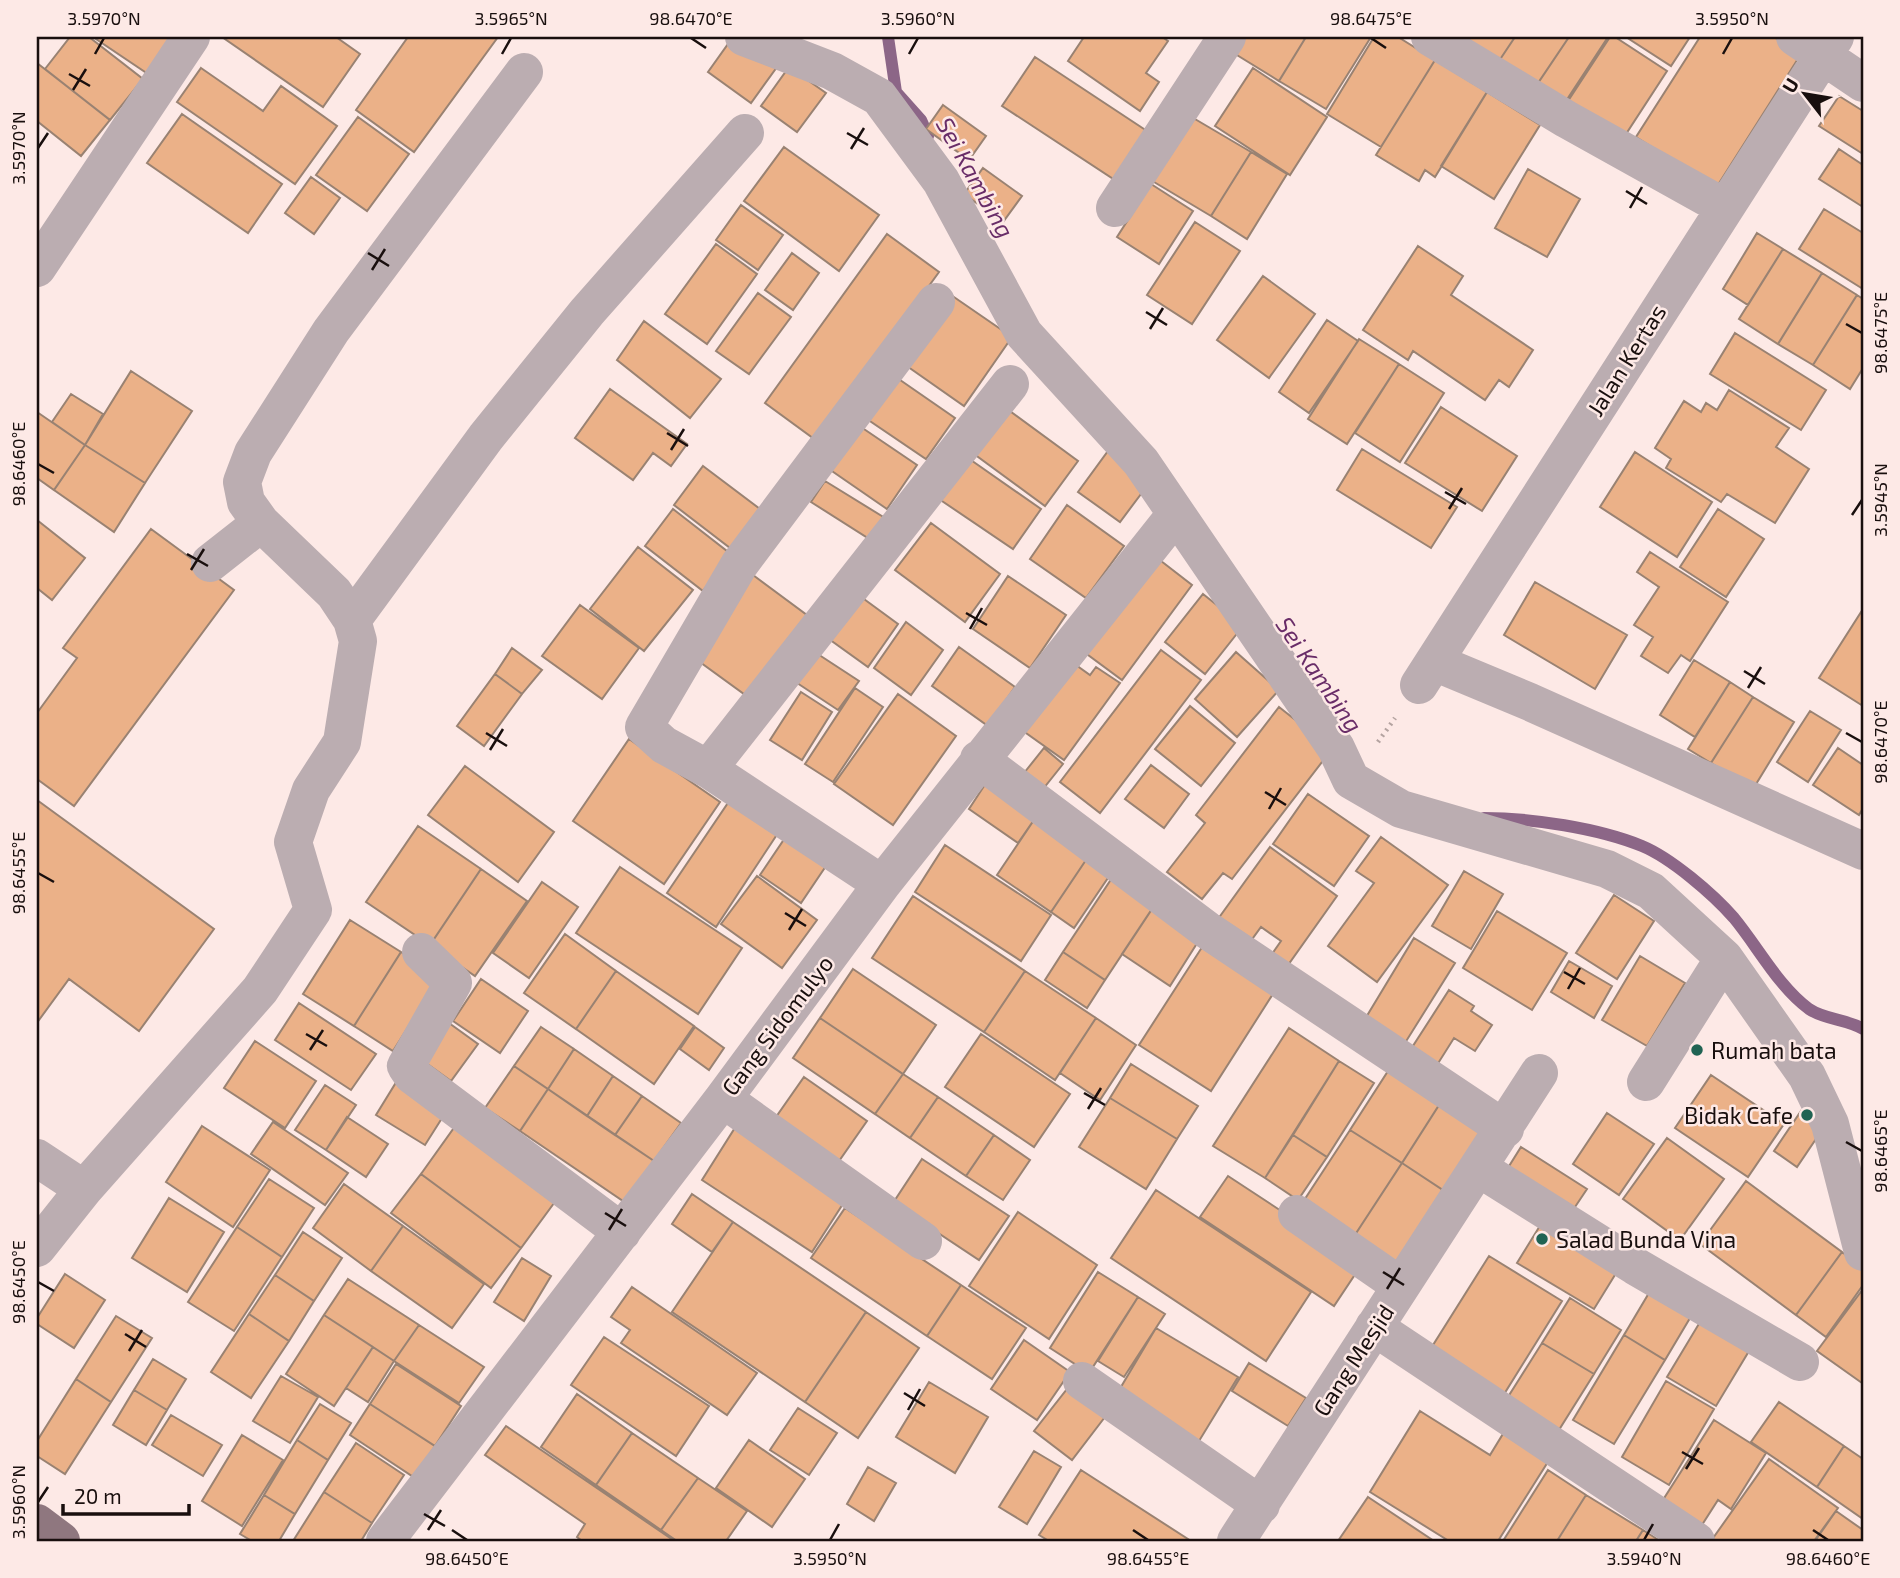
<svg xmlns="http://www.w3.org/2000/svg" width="1900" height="1578" font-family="'Exo 2',sans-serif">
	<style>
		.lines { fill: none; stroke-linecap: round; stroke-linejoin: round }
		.stream { stroke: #8c6687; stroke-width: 12 }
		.building { fill: #ebb188; stroke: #998272; stroke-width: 2 }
		.path { stroke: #b4a3a0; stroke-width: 4.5; stroke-dasharray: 2 5; stroke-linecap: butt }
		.minor { stroke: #bbadb1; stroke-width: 38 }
		.major { stroke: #8f777f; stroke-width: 38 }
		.ticks { fill: none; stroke: #190f0e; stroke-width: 2.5 }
		.poi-dot { fill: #206353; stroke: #fde9e6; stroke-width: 2.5 }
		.labels { text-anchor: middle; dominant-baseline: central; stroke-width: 5; stroke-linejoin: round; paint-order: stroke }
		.street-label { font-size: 23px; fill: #190f0e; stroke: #fde9e6 }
		.poi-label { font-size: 23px; fill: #190f0e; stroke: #fde9e6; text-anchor: start }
		.water-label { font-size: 24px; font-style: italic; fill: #692d68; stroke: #fde9e6 }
		.neatline { fill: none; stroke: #190f0e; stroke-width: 2.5 }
		.ticks-label { font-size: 18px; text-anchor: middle; fill: #190f0e }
	</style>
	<rect width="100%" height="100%" fill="#fde9e6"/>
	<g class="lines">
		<path class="stream" d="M888,37L896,92L921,120L928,136
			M1484,818C1531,818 1598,828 1642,846C1671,858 1713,894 1734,918C1758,947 1778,986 1809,1009C1825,1020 1847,1019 1863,1029"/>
	</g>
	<path class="building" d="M70,37H89L143,79L110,120L45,69Z
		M93,37H174L154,78Z
		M222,37H336L360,54L323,107Z
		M408,37H498L414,152L356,110Z
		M733,37L777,67L751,103L708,72Z
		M1084,37H1162L1168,41L1146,73L1159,82L1140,111L1068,61Z
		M1242,37H1306L1279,81L1232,52Z
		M1306,37H1371L1326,109L1279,81Z
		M1374,37H1398L1435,60L1381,147L1327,114Z
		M1455,37H1515L1497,64Z
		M1515,37H1569L1534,89L1497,64Z
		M1569,37H1608L1562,107L1534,89Z
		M1610,37H1615L1667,71L1624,137L1568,101Z
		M1626,37H1690L1671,66Z
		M1700,37H1774L1801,54L1716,188L1636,137Z
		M1035,57L1153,135L1121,184L1002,106Z
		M1435,60L1487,92L1435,177L1425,170L1419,181L1376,155Z
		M37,63L110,120L81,156L37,121Z
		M789,67L826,93L797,132L761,106Z
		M201,68L263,111L281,86L337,126L295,184L177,102Z
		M1253,68L1327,117L1290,175L1215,126Z
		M1487,92L1540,125L1494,199L1441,166Z
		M1839,96L1863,111V154L1819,126Z
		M943,105L986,136L969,160L926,129Z
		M1183,112L1251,152L1211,216L1144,176Z
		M182,114L282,184L248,233L147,163Z
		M358,117L409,154L367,211L316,175Z
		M784,147L879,215L839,271L744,201Z
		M1839,149L1863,165V207L1819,179Z
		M1251,152L1287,174L1247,239L1211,216Z
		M983,168L1022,196L1003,222L964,194Z
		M1528,169L1580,199L1547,257L1495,228Z
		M311,177L340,198L314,234L285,213Z
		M1151,184L1193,211L1159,264L1117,237Z
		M741,205L783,235L758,270L716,240Z
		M1824,209L1863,233V289L1799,249Z
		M1195,222L1240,251L1192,324L1147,295Z
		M1757,233L1783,249L1748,305L1723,289Z
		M887,234L939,272L817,441L765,403Z
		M716,244L757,274L707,344L665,314Z
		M1418,246L1463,276L1451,295L1533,350L1509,387L1499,380L1485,400L1413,351L1408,360L1363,330Z
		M1783,249L1822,273L1778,344L1739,319Z
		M792,253L819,273L793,310L765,290Z
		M1822,273L1857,295L1813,365L1778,344Z
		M1263,276L1315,314L1269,378L1217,340Z
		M758,293L791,317L749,374L716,351Z
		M951,295L1012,337L964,406L904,364Z
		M1857,295L1863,299V368L1850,389L1813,365Z
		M1327,320L1358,341L1309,413L1279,392Z
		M644,321L721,379L690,418L617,360Z
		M1735,333L1826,390L1801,430L1710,374Z
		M1359,339L1399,364L1347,444L1308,419Z
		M1399,364L1444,393L1400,462L1355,433Z
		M131,371L192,411L145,483L85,445Z
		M890,373L955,418L926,459L861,415Z
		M610,389L687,444L671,466L653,453L633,480L575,438Z
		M1729,390L1789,428L1776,447L1809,469L1775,523L1727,494L1721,502L1666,468L1671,459L1655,448L1684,401L1701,412L1706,403L1717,410Z
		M71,394L103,414L85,445L52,422Z
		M1003,406L1078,461L1045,506L970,451Z
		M1441,407L1517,456L1482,511L1405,463Z
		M37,412L85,445L54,490L37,478Z
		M858,425L917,465L887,509L829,469Z
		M85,445L145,483L114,532L54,490Z
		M1362,449L1457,507L1431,548L1337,490Z
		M1108,451L1150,482L1120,522L1078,492Z
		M1635,452L1712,502L1677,557L1600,507Z
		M968,458L1041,509L1013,549L939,499Z
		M703,466L764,512L734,551L674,505Z
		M825,481L885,518L871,540L811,502Z
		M1067,505L1124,546L1086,598L1030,559Z
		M673,509L732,555L703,591L645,546Z
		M1718,509L1764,539L1726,597L1680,567Z
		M37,520L85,558L52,600L37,588Z
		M931,523L1000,574L965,622L895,570Z
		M151,529L234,590L74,806L37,779V713L77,658L63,648Z
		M638,547L693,590L644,651L590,609Z
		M1650,552L1728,602L1690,661L1681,655L1668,673L1641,656L1653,637L1634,625L1659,587L1637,572Z
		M1152,554L1192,585L1122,680L1080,649Z
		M753,575L815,621L755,702L693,657Z
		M1008,576L1066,615L1030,668L973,629Z
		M1535,582L1627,635L1595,689L1504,635Z
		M853,591L898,624L868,667L822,634Z
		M1203,594L1243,626L1205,674L1165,642Z
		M580,605L639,648L602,699L542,656Z
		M1863,609V706L1819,678Z
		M906,622L943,650L911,695L874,668Z
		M807,647L859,681L838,710L788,677Z
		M959,647L1015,687L988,726L932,686Z
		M512,648L542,670L522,694L495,674Z
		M1161,650L1201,680L1100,813L1060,782Z
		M1236,652L1279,690L1237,737L1195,699Z
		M1069,660L1090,675L1096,667L1120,683L1064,760L1019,728Z
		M1694,660L1730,682L1695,737L1660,715Z
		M495,674L522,694L484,746L457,726Z
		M1730,682L1753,697L1711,763L1688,749Z
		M855,688L883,707L833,782L805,764Z
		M801,692L832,712L802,760L770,740Z
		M898,694L956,736L893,825L834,784Z
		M1753,697L1794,722L1753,789L1711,763Z
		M1190,706L1235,743L1201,786L1155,749Z
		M1279,707L1332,749L1232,879L1223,873L1202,899L1167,872L1205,823L1196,815Z
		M1810,711L1841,730L1808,782L1777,762Z
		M629,739L720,802L664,884L573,821Z
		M1044,748L1063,764L1039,794L1020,778Z
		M1838,748L1863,765V808L1859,815L1813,785Z
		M1151,765L1189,794L1164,828L1125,799Z
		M465,766L554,832L518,882L428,815Z
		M988,780L1038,814L1018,843L969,809Z
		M1308,794L1369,836L1334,886L1273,844Z
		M732,797L780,830L716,927L667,893Z
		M37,800L214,929L139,1031L69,979L39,1020L37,1018Z
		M1038,814L1092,851L1051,912L997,875Z
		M418,826L481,869L430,945L366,902Z
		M789,832L830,860L801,903L760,875Z
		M1381,837L1448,885L1377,982L1328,946L1374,883L1356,871Z
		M945,845L1051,915L1021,961L915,892Z
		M1270,847L1337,896L1288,965L1272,954L1281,941L1261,927L1250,942L1218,919Z
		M1092,851L1116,866L1074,928L1051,912Z
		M620,867L742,948L698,1014L576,933Z
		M481,869L527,901L475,976L430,945Z
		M1464,871L1503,894L1471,949L1432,926Z
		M757,876L817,920L782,968L721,924Z
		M1112,878L1154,906L1105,980L1063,952Z
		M542,882L578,907L529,978L493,953Z
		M1614,895L1654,921L1617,979L1576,953Z
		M913,896L1025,971L984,1032L872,958Z
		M1154,906L1201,937L1170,986L1122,954Z
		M1497,911L1567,953L1532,1010L1463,968Z
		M350,920L401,952L354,1026L303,994Z
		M565,934L616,971L576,1029L524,993Z
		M1414,938L1455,963L1405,1043L1365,1019Z
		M1206,941L1278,986L1211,1091L1139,1045Z
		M401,952L440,977L393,1051L354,1026Z
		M1063,952L1105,980L1087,1008L1045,980Z
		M1640,956L1685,983L1647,1046L1602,1020Z
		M1569,961L1612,986L1594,1018L1551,992Z
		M853,969L936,1025L903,1074L820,1018Z
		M616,971L694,1026L654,1084L576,1029Z
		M1025,971L1096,1018L1055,1080L984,1032Z
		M481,979L528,1011L500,1053L453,1021Z
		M1449,990L1474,1006L1471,1011L1492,1025L1475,1051L1454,1038L1437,1065L1411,1049Z
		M299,1003L376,1054L351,1090L275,1040Z
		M442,1018L478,1044L451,1081L415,1055Z
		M820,1018L903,1074L875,1114L793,1058Z
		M1096,1018L1136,1045L1100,1100L1060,1073Z
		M541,1027L574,1049L548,1089L514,1066Z
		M695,1027L724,1048L709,1070L680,1049Z
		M1289,1028L1339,1061L1265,1178L1213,1146Z
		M981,1034L1070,1094L1034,1147L945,1087Z
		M255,1041L316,1081L285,1128L224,1088Z
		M574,1049L613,1076L587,1116L548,1089Z
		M1339,1061L1374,1083L1327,1157L1293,1135Z
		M1131,1064L1198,1106L1177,1139L1110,1098Z
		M514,1066L548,1089L520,1131L485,1108Z
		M1390,1068L1441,1102L1402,1163L1350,1130Z
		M903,1074L938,1097L910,1138L875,1114Z
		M1711,1075L1784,1124L1748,1177L1675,1128Z
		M400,1076L449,1107L425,1145L376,1115Z
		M613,1076L642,1096L615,1135L587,1116Z
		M804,1077L867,1121L839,1161L776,1117Z
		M325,1085L356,1105L326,1150L295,1130Z
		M548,1089L654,1161L626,1203L520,1131Z
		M642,1096L681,1123L654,1161L615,1135Z
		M938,1097L994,1135L966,1176L910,1138Z
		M1110,1098L1177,1139L1146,1189L1079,1147Z
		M1441,1102L1489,1133L1449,1194L1402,1163Z
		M1801,1111L1824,1127L1797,1167L1774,1151Z
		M1607,1113L1654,1144L1619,1195L1573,1164Z
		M347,1117L388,1144L366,1177L326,1150Z
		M273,1122L348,1173L325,1205L251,1154Z
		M738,1123L848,1196L812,1252L702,1180Z
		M456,1125L557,1199L521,1248L421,1174Z
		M202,1126L270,1170L233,1227L166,1182Z
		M1350,1130L1402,1163L1351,1241L1299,1208Z
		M994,1135L1030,1160L1003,1200L966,1176Z
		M1293,1135L1327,1157L1298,1200L1265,1178Z
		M1667,1138L1724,1179L1680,1240L1623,1199Z
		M1521,1147L1587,1189L1571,1213L1506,1171Z
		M922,1159L1009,1216L979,1260L893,1203Z
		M1402,1163L1449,1194L1399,1272L1351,1241Z
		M421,1174L521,1248L491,1288L391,1213Z
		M1228,1176L1362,1264L1334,1306L1200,1217Z
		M269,1179L314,1208L282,1257L237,1227Z
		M1746,1181L1842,1252L1796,1315L1700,1244Z
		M344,1184L403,1226L371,1271L313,1228Z
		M1156,1190L1311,1292L1266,1361L1111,1258Z
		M692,1194L733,1222L712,1252L672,1224Z
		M169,1198L224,1232L187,1292L132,1258Z
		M845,1208L961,1285L927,1336L811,1258Z
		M1018,1212L1097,1265L1049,1339L969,1286Z
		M733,1222L866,1312L805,1402L672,1312Z
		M1541,1224L1618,1270L1594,1309L1517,1263Z
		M403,1226L484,1284L452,1328L371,1271Z
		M237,1227L282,1257L234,1331L188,1302Z
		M303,1232L342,1258L314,1301L275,1275Z
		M1842,1252L1863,1268V1285L1826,1337L1796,1315Z
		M1489,1256L1562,1301L1501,1399L1428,1353Z
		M522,1258L551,1276L524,1321L494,1302Z
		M1098,1272L1138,1297L1089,1373L1050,1348Z
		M65,1274L105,1300L74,1348L37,1324V1318Z
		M275,1275L314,1301L289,1341L249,1314Z
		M348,1279L419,1325L394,1361L324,1315Z
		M961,1285L1026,1328L992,1379L927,1336Z
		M632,1287L757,1373L727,1415L621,1343L630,1330L611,1317Z
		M1863,1289V1382L1862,1383L1817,1351Z
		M1649,1293L1690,1318L1665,1360L1624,1335Z
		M1138,1297L1165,1314L1124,1377L1098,1361Z
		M1570,1298L1621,1330L1594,1374L1542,1343Z
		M866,1312L919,1348L858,1438L805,1402Z
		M249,1314L289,1341L251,1398L211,1372Z
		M324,1315L373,1347L334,1406L286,1374Z
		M116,1316L152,1338L111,1402L76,1379Z
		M1700,1322L1749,1351L1716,1406L1667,1377Z
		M419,1325L484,1367L459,1403L394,1361Z
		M1156,1328L1238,1377L1196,1446L1115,1397Z
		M1624,1335L1665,1360L1614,1444L1573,1420Z
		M604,1337L709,1406L676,1456L571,1385Z
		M1024,1340L1070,1372L1037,1420L991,1389Z
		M1542,1343L1594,1374L1552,1441L1501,1408Z
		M373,1347L394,1361L368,1402L346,1388Z
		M153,1359L186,1379L167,1410L134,1390Z
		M1249,1363L1306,1398L1288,1426L1232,1391Z
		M396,1364L461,1406L435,1446L370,1404Z
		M281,1376L318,1397L290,1443L253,1421Z
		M76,1379L111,1402L65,1474L37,1456V1441Z
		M1666,1381L1714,1409L1669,1485L1622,1457Z
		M929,1382L988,1417L955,1473L896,1437Z
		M1071,1384L1108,1413L1072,1460L1034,1431Z
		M134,1390L167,1410L146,1445L113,1425Z
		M577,1394L632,1433L596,1485L541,1447Z
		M1779,1402L1844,1446L1817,1487L1751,1442Z
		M320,1404L351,1423L328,1460L297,1440Z
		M370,1404L435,1446L415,1478L350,1435Z
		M798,1408L837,1433L809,1475L770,1450Z
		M1420,1411L1490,1455L1506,1429L1551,1457L1498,1541H1449L1370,1492Z
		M171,1415L222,1445L203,1476L152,1445Z
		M1714,1420L1766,1453L1731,1509L1718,1500L1700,1528L1661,1503Z
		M506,1426L673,1540V1541H582L577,1537L585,1524L485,1455Z
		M632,1433L698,1478L661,1530L596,1485Z
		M242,1435L283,1460L242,1526L202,1501Z
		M297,1440L328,1460L295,1514L264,1495Z
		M749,1440L805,1479L772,1527L716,1488Z
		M356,1443L404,1475L372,1523L324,1492Z
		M1844,1446L1863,1459V1519L1817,1487Z
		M1034,1451L1061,1467L1027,1524L999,1507Z
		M1769,1459L1838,1508L1814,1541H1711Z
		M868,1467L896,1483L874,1521L847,1504Z
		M1081,1470L1191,1541H1049L1039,1535Z
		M1548,1470L1586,1495L1557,1541H1503Z
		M698,1478L747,1511L726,1541H677L661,1530Z
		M324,1492L372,1523L361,1541H293Z
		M264,1495L295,1514L279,1541H252L240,1534Z
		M1586,1495L1643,1530L1636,1541H1557Z
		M1368,1497L1434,1541H1338Z
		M1836,1511L1863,1530V1541H1815Z
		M1643,1530L1660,1541H1636Z"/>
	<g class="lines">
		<path class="path" d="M1378,742L1395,718"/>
		<path class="minor" d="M744,37L832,71L879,97L941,181L1024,334L1141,462L1336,748L1351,780L1401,809L1607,869L1651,891L1724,958L1807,1076L1830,1124L1863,1252
			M1430,37L1566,119L1724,207
			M1795,37L1863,83
			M1115,208L1227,37
			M37,268L191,37
			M210,563L261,523L246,502L242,482L253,453L331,331L524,72
			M352,620L486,437L587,312L745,133
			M1434,662L1530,702L1863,851
			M1419,685L1835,37
			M979,759L1207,930L1505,1129
			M708,769L1010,384
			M882,884L708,769L664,745L644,727L739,565L936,302
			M421,952L453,983L406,1066L412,1075L622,1232
			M1646,1082L1724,958
			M723,1099L923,1241
			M37,1158L84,1189
			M1480,1169L1635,1266L1800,1362
			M1297,1214L1401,1286
			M37,1248L84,1189L260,990L313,910L293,842L311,790L342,742L358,641L352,620L334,593L261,523
			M1374,1327L1696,1541
			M1082,1381L1261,1505
			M385,1541L723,1099L882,884L1176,514
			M1236,1541L1539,1073"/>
		<path class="major" d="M37,1523L61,1541"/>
	</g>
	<path class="ticks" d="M691,38L706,48M1371,38L1386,48M95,54L104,38M502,54L511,38M909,54L918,38M1723,54L1732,38M69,74L90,86M73,90L86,69M847,133L868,145M38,148L48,133M851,149L864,128M1626,191L1647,204M1630,208L1642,187M368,253L389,266M372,270L385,249M1146,312L1167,325M1846,324L1862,333M1150,329L1163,308M667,433L688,446M671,450L684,429M38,464L54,473M1445,492L1466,504M1449,509L1462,488M1852,515L1862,500M187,554L208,566M191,570L204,549M966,613L987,625M970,629L982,608M1744,671L1765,684M1748,688L1761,667M486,733L507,746M1846,733L1862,742M490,750L503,729M1265,792L1286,805M1269,809L1281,788M38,873L54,882M785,913L806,926M789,930L802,909M1564,972L1585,984M1568,989L1580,968M306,1034L327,1046M310,1050L323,1030M1084,1093L1105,1105M1088,1109L1101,1088M1846,1142L1862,1151M605,1213L626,1226M609,1230L622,1209M1383,1272L1404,1285M38,1282L54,1291M1387,1289L1400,1268M125,1334L146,1347M129,1351L142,1330M904,1393L925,1406M908,1410L920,1389M1682,1452L1703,1464M1686,1469L1699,1448M38,1502L48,1487M424,1514L445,1526M428,1530L441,1510M452,1530L467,1540M1133,1530L1148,1540M1813,1530L1828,1540M830,1540L839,1524M1644,1540L1653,1524"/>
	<g class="poi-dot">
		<circle cx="1697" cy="1050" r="7"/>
		<circle cx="1807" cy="1115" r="7"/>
		<circle cx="1542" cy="1239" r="7"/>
	</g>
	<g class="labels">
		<g class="street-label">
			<text transform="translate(1626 360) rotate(-58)">Jalan Kertas</text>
			<text transform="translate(777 1025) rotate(-53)">Gang Sidomulyo</text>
			<text transform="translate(1353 1360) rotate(-57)">Gang Mesjid</text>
		</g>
		<g class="poi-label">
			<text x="1711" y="1050">Rumah bata</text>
			<text x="1793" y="1115" text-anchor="end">Bidak Cafe</text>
			<text x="1556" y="1239">Salad Bunda Vina</text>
		</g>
		<g class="water-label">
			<text transform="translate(976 177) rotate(61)">Sei Kambing</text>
			<text transform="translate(1320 674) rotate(56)">Sei Kambing</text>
		</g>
	</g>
	<rect width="1900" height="1578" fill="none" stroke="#fde9e6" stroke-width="77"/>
	<g transform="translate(1805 94) rotate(301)" stroke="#fde9e6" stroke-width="5" paint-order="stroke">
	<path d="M0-5L12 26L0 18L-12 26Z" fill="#190f0e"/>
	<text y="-10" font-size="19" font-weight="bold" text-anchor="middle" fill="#190f0e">U</text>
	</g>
	<path d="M63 1504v10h126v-10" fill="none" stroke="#190f0e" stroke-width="3.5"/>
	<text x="74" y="1504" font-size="21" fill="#190f0e" stroke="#fde9e6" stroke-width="5" paint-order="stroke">20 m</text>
	<rect x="38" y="38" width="1824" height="1502" class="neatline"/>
	<g class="ticks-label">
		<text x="104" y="25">3.5970°N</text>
		<text x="511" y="25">3.5965°N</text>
		<text x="691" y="25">98.6470°E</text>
		<text x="918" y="25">3.5960°N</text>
		<text x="1371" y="25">98.6475°E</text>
		<text x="1732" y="25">3.5950°N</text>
		<text transform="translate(19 148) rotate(-90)" y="6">3.5970°N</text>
		<text transform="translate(1881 333) rotate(-90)" y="6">98.6475°E</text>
		<text transform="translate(19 464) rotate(-90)" y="6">98.6460°E</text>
		<text transform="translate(1881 500) rotate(-90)" y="6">3.5945°N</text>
		<text transform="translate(1881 742) rotate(-90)" y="6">98.6470°E</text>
		<text transform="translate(19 873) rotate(-90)" y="6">98.6455°E</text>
		<text transform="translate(1881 1151) rotate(-90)" y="6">98.6465°E</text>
		<text transform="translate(19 1282) rotate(-90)" y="6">98.6450°E</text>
		<text transform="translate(19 1502) rotate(-90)" y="6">3.5960°N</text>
		<text x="467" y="1565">98.6450°E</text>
		<text x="830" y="1565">3.5950°N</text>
		<text x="1148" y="1565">98.6455°E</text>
		<text x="1644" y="1565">3.5940°N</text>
		<text x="1828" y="1565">98.6460°E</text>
	</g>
</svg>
